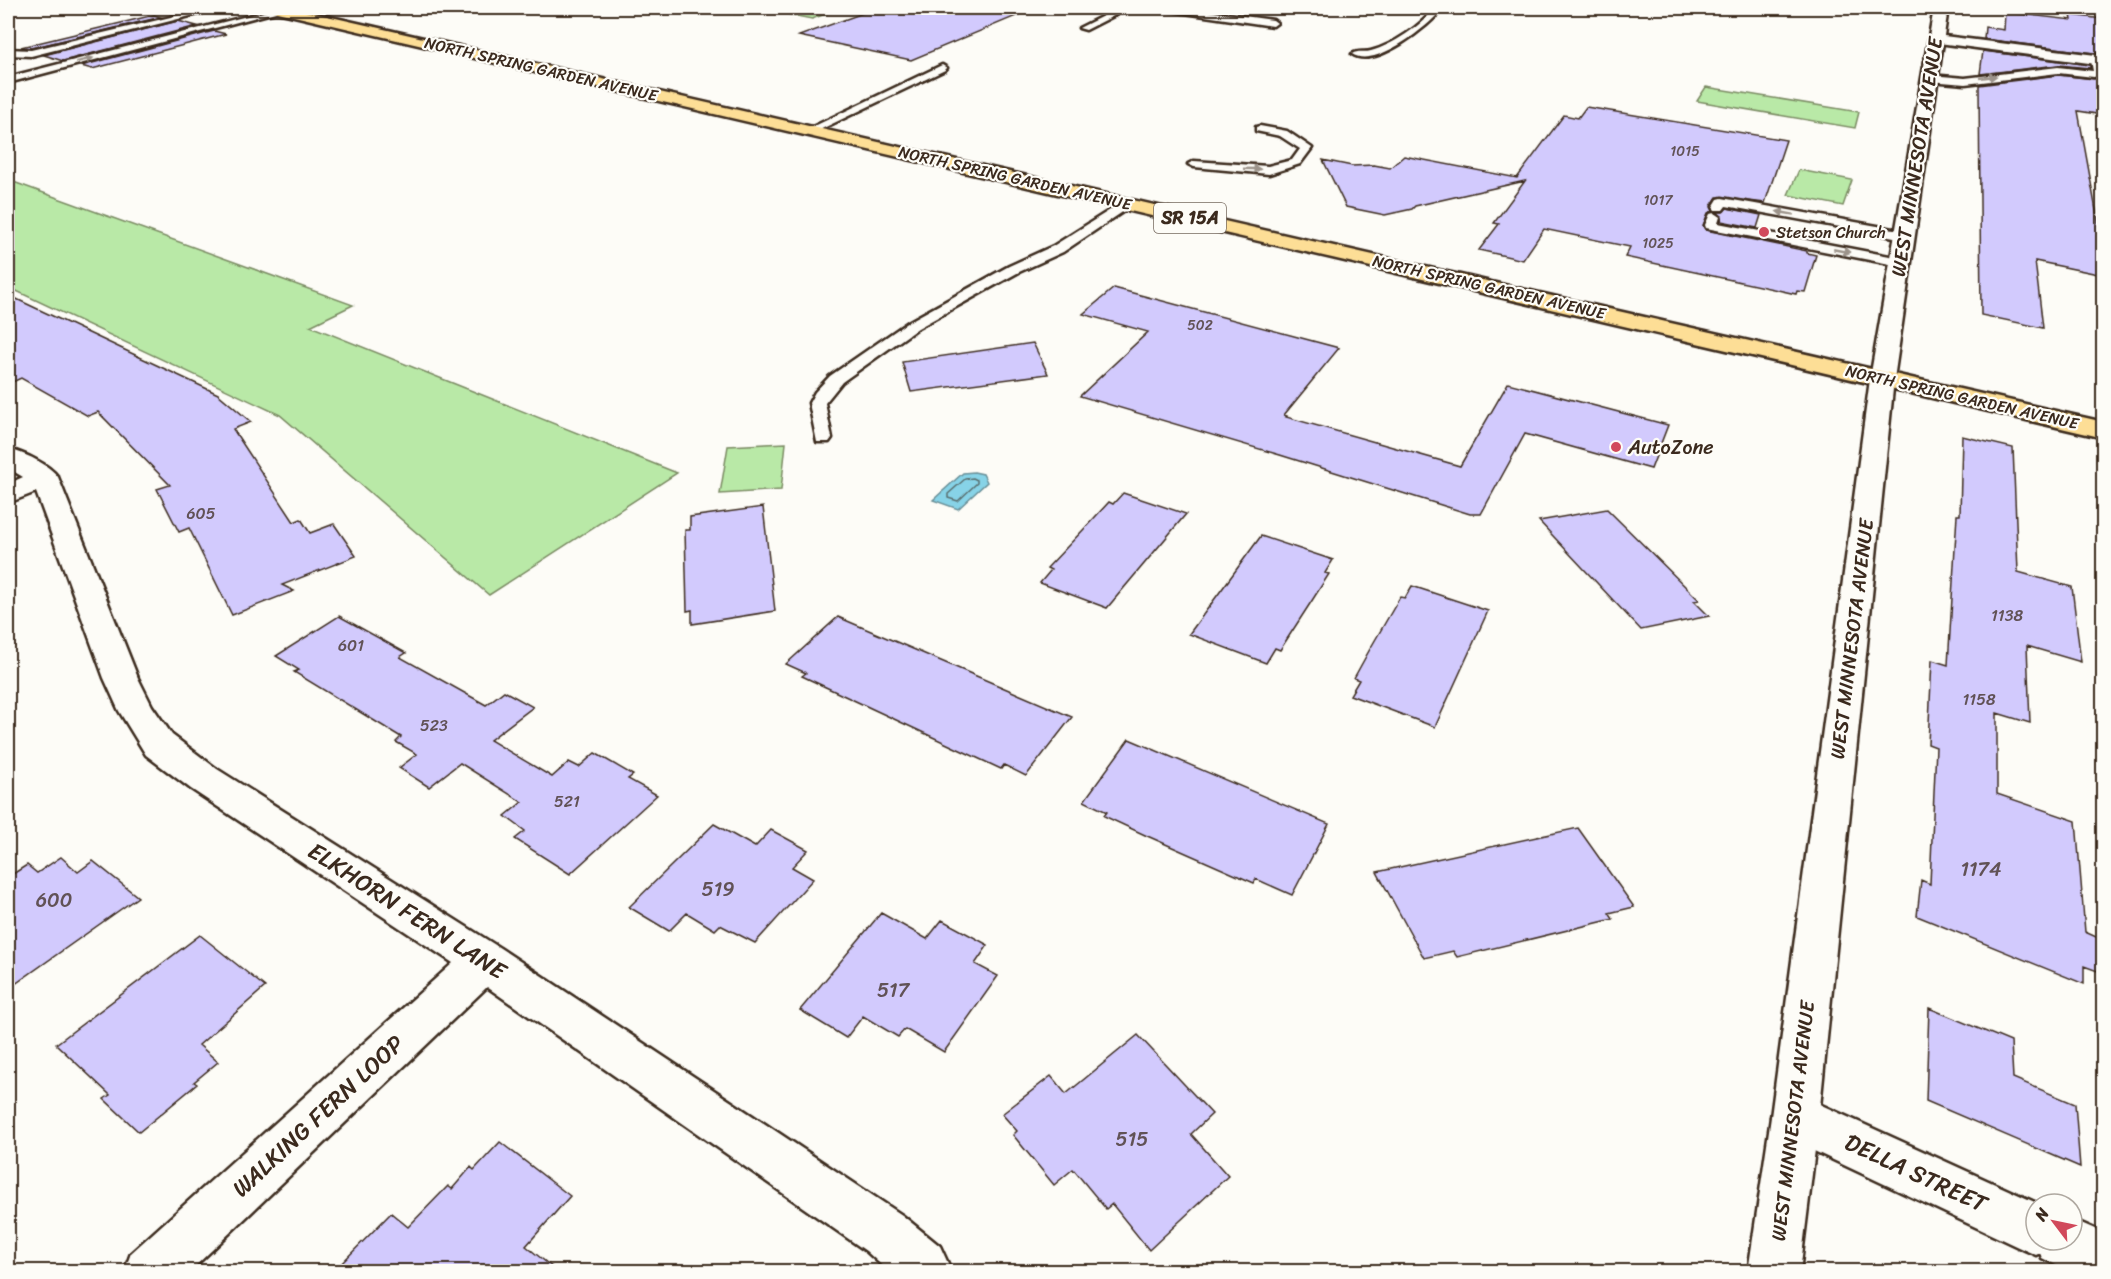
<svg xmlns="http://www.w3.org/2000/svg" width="2111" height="1279" font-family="Sriracha,sans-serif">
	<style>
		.green { fill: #b9e9a7; stroke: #7a8a62; stroke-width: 1.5 }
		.water { fill: #87d3e7; stroke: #698f97; stroke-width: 1.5 }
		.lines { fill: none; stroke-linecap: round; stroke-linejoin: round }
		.shore { stroke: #596e6e; stroke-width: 1.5 }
		.building { fill: #d2cafd; stroke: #3b2a1e; stroke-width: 1.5 }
		.service-casing { stroke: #3b2a1e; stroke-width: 5 }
		.minor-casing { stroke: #3b2a1e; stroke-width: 5 }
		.tertiary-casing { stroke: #3b2a1e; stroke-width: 5 }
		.trunk-casing { stroke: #3b2a1e; stroke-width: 5 }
		.service { fill: #fdfcf7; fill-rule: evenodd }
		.minor { fill: #fdfcf7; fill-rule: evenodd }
		.tertiary { fill: #fdfcf7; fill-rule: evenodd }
		.trunk { fill: #fdde96; fill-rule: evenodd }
		.oneway { fill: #9c938a }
		.poi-dot { fill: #d1495b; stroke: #fdfcf7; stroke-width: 2 }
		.labels { text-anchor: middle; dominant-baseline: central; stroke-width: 4.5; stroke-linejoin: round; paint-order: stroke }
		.far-number-label { font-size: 14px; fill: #615256 }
		.far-street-label { font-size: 16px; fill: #3b2a1e; stroke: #fdfcf7 }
		.far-poi-label { font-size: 16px; fill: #3b2a1e; stroke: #fdfcf7; text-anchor: start }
		.number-label { font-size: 16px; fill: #615256 }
		.shield { fill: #fdfcf7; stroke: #75695f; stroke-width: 1.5 }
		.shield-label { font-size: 18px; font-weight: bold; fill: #3b2a1e }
		.street-label { font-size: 20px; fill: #3b2a1e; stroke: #fdfcf7 }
		.poi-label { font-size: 20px; fill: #3b2a1e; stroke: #fdfcf7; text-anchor: start }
		.near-number-label { font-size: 20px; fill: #615256 }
		.near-street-label { font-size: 24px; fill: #3b2a1e; stroke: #fdfcf7 }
	</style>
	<rect width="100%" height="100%" fill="#fdfcf7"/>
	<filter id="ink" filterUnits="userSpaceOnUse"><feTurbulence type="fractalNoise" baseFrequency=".0167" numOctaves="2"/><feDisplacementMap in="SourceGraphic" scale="12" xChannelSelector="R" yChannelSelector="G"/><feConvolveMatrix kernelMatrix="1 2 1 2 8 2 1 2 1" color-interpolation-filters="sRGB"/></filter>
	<g filter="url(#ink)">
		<path class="green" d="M755,8H842L812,19Z
			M1706,87L1859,112L1855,128L1697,101Z
			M1799,170L1852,180L1843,206L1788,195Z
			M8,180L353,305L310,326L677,473L489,595L280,415L8,287Z
			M786,443L781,490L720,494L728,446Z"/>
		<path class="water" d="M974,472L983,474L987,482L958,509L933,500L963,473Z"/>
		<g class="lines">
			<path class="shore" d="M973,478L977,480V483L958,501L948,498V494L965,479Z"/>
		</g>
		<path class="building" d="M877,8H1035L911,60L799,36Z
			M2005,12L2072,20L2071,15L2103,19V54L1984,39L1985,27L2004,30Z
			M154,15L161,17L31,48L21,47Z
			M178,21L197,26L63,61L44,55Z
			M214,31L226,34L92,69L81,66Z
			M1983,51L2090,65V68L2058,65L1980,74Z
			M2058,75L2094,79L2103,76V115L2078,111L2103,249V275L2035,261L2043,328L1981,315L1979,88V85Z
			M1586,107L1786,140L1765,203L1717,197L1711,206L1713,211L1708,213L1703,226L1706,230L1807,251V253L1816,255L1805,292L1797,291L1796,294L1625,257L1630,247L1544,229L1523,260L1479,250L1499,224L1494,223L1525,181L1415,206L1412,209L1385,215L1346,207L1323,160L1352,166L1374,165L1390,168L1404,156L1517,178L1564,115L1578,118Z
			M1727,208L1761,215L1757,228L1721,221L1722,216L1717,212H1723Z
			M1114,288L1339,348L1284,415L1287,416L1286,417L1460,466L1508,383L1668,425L1651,469L1525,434L1481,514H1470L1280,455L1080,396L1148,332L1083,314Z
			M8,295L218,394L251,422L233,429L294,522L301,519L310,533L334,524L356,556L282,585L294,591L232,615L189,528L179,532L157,489L170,485L98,412L88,416L21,378L8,384Z
			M1033,343L1048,374L911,392L902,362Z
			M1962,436L2013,448L2018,572L2072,587L2081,662L2027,646L2030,723L1997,713V794L2076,821L2085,932L2103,940V973L2084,966V984L1917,916L1921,880L1930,884L1936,747L1928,744L1932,660L1948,665L1957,515H1960Z
			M1123,493L1186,514L1107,608L1040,583L1051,570L1047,568L1084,529L1109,502L1113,504Z
			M763,507L775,611L692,624V610L687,611L685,530H690V517Z
			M1607,509L1699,600L1694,601L1709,616L1641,630L1539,521Z
			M1261,536L1333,560L1325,573L1329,574L1313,599L1280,650L1275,648L1266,663L1189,634Z
			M1412,586L1488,611L1435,727L1350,695L1359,680L1354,678L1370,649L1400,597L1405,598Z
			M339,616L406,653L400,657L486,705L504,691L533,707L490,740L552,777L569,762L579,767L595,753L633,775L628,779L657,795L570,874L515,839L525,831L505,816L522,802L460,763L429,787L399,768L417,754L396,742L401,737L294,672L299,670L276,656Z
			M838,617L1072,717L1026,776L1004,765L1001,769L802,676L806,673L786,664Z
			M1129,739L1329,824L1292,895L1256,879L1254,883L1145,835L1104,816L1107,812L1084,801Z
			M714,824L755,847L771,830L808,850L792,867L813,879L755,943L720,925L715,930L687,913L669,931L629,907Z
			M1578,828L1634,907L1609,913L1613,919L1457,957L1453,951L1424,958L1377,872Z
			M61,857L78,872L93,861L138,897L8,989V877L27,865L37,873Z
			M881,913L927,939L942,920L988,945L975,964L998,976L944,1052L905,1029L898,1037L863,1016L846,1038L800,1010Z
			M200,935L265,987L199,1045L218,1062L194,1082L197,1084L139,1132L104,1099L110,1095L56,1044Z
			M1929,1008L2011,1042L2013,1078L2075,1104L2080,1167L1926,1101Z
			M1138,1035L1212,1114L1191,1134L1228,1176L1149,1250L1112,1204L1106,1209L1073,1169L1054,1185L1013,1135L1017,1131L1002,1114L1051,1076L1066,1094Z
			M500,1142L570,1196L526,1246L558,1272H333L391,1213L408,1227L448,1186L452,1189L471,1167L474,1170Z"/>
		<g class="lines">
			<defs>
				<path id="service" d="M209,8H222L31,56L8,55V49L31,50Z
					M279,8L287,9L8,83V77Z
					M1119,8H1129L1086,30L1079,28Z
					M1167,8H1185L1273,20L1277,23L1273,26L1171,11Z
					M1435,8H1443C1430,26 1374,70 1352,54C1358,50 1364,53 1371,51C1393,45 1421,26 1435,8Z
					M2096,57L2101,60L2104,73L2094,77L2058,73L1965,84L1930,81L1925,78L1930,75L1965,78L2058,67L2093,71L2091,60Z
					M942,65L947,68L945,70L813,133H805L804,131Z
					M1260,126L1287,131L1312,148L1300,164L1269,174L1194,167L1188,164L1194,161L1268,166L1292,160L1300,149L1280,136L1256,131V127Z
					M1722,198L1905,231L1912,235L1905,239L1726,206L1723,210H1715L1713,207L1718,199Z
					M1126,200L1132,204L1130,207L1063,252L1019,272L918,328L842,382L825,403L832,438L829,442H817L809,403L815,392L830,376L908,322L1009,266L1053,246Z
					M1714,213L1720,217L1718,223L1900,258L1907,262L1900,266L1706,228L1705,225L1710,214Z"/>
				<path id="minor" d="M1936,35L2104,56V65L1931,42L1929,39Z
					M8,449C24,453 49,464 58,477L138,678L152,706L172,735L217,769L500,948L902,1215L940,1246L952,1272H889L866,1251L487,987L189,1272H124L131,1253L453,963L191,789L146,755L119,711L104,678L36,492L8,503V484L23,477L8,468Z
					M1795,1093L2039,1204H2036V1240H2072V1219L2104,1233V1272H2070L2042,1258L2040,1253L2036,1255L2018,1247L1778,1134L1771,1117L1778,1100Z"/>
				<path id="tertiary" d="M1934,8H1948L1894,379L1819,1117L1800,1272H1748L1771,1117L1870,379Z"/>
				<path id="trunk" d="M270,8H292L2104,422V438L277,12Z"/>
			</defs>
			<use href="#service" class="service-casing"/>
			<use href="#minor" class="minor-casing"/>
			<use href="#tertiary" class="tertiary-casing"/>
			<use href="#trunk" class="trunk-casing"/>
			<use href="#service" class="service"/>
			<use href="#minor" class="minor"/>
			<use href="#tertiary" class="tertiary"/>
			<use href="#trunk" class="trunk"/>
		</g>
		<defs><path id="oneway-solid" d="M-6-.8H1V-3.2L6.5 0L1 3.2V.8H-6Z" transform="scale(1.5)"/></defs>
		<g class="oneway">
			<use href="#oneway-solid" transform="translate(85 60) rotate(-14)"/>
			<use href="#oneway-solid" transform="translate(1988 77) rotate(-6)"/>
			<use href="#oneway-solid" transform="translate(1252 169) rotate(2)"/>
			<use href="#oneway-solid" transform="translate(1785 213) rotate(-170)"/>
			<use href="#oneway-solid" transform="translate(1842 251) rotate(11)"/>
		</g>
	</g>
	<g class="poi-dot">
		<circle cx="1764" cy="232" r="6"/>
		<circle cx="1616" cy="447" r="6"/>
	</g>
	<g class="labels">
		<g class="far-number-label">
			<text x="1685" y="151">1015</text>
			<text x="1658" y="200">1017</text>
			<text x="1658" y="243">1025</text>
			<text x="1200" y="325">502</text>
		</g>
		<g class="far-street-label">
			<text transform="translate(541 69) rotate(13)">NORTH SPRING GARDEN AVENUE</text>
			<text transform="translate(1015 178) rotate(13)">NORTH SPRING GARDEN AVENUE</text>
			<text transform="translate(1489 287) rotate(13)">NORTH SPRING GARDEN AVENUE</text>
			<text transform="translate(1962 397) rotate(13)">NORTH SPRING GARDEN AVENUE</text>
		</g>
		<g class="far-poi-label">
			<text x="1776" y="232">Stetson Church</text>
		</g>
		<g class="number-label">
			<text x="201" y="513">605</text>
			<text x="2007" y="615">1138</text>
			<text x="351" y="645">601</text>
			<text x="1979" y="699">1158</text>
			<text x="434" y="725">523</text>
			<text x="567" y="801">521</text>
		</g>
		<rect class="shield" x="1154" y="203" width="72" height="30" rx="4.5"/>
		<g class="shield-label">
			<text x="1190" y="218">SR 15A</text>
		</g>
		<g class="street-label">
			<text transform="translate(1917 157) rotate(-81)">WEST MINNESOTA AVENUE</text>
			<text transform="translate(1852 639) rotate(-83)">WEST MINNESOTA AVENUE</text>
			<text transform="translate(1793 1121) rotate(-83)">WEST MINNESOTA AVENUE</text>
		</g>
		<g class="poi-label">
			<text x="1628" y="447">AutoZone</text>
		</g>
		<g class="near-number-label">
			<text x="1981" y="869">1174</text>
			<text x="718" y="889">519</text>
			<text x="54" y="900">600</text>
			<text x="893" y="990">517</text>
			<text x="1132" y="1139">515</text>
		</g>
		<g class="near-street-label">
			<text transform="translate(407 911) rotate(33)">ELKHORN FERN LANE</text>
			<text transform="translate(318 1116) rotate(-43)">WALKING FERN LOOP</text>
			<text transform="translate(1916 1173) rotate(25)">DELLA STREET</text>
		</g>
	</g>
	<rect width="2111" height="1279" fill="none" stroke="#fdfcf7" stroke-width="30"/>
	<rect x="15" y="15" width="2081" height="1249" fill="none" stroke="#3b2a1e" stroke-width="2" filter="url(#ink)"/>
	<g transform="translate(2054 1222) rotate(302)"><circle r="28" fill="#fdfcf7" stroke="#afa8a0" stroke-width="1.5"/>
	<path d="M0-4.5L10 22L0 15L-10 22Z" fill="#d1495b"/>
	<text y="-9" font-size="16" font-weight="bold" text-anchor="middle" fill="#3b2a1e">N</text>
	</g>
</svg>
